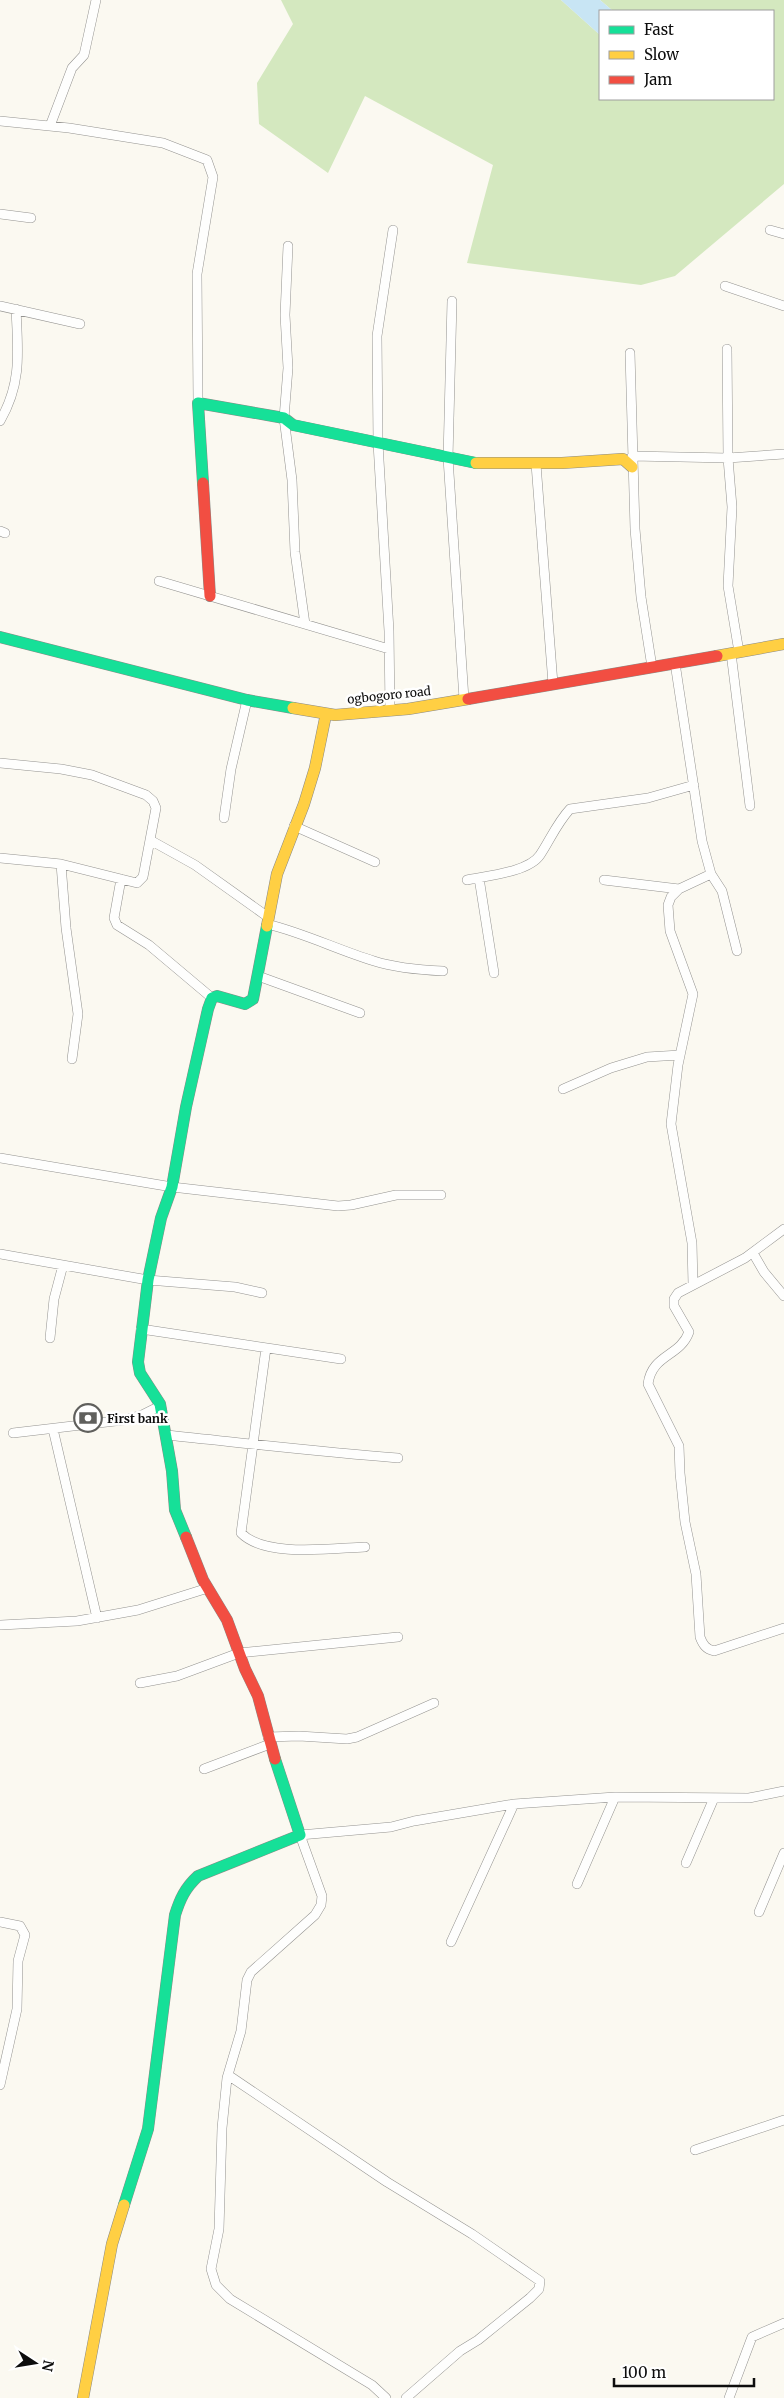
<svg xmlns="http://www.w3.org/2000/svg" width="784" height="2398" font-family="Merriweather,serif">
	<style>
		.forest { fill: #d4e8bf }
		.water { fill: #c8e5f4 }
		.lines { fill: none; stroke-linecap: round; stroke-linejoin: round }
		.street-casing { stroke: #949390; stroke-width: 10 }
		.fast-casing { stroke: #8b8a86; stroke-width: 12 }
		.slow-casing { stroke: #8b8a86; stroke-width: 12 }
		.jam-casing { stroke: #8b8a86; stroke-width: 12 }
		.street { stroke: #fefefd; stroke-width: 9 }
		.fast { stroke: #16e098; stroke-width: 11 }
		.slow { stroke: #ffcf43; stroke-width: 11 }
		.jam { stroke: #f24e42; stroke-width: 11 }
		.labels { text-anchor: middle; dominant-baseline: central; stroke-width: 5; stroke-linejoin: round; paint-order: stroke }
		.street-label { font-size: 12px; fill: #0d0d0d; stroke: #fff }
		.poi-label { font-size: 12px; font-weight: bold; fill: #0d0d0d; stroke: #fff; text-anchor: start }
	</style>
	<rect width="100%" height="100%" fill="#fbf9f1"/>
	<path class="forest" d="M281,0H561L600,35V99H773V11H613L600,0H784V184L675,276L641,285L467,263L493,165L365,96L328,173L259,124L257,83L293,24Z"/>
	<path class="water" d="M561,0H600L613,11H600V35Z"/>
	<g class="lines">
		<defs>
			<path id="street" d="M0,121L69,128L163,143L207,160L213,177L197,274L198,403
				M50,126L72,68L84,55L96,0
				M0,214L31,218
				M770,230L784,234
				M288,246L285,315L288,368L284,418L292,480L295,552L305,624
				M725,286L784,306
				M452,301L448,458L464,699
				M0,306L80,324
				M727,349L728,458L732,507L728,586L739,652
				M630,353L635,529L641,597L652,667
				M0,421C22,383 18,352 16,309
				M632,456L728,458L784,454
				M536,464L553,684
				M0,531L5,533
				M159,581L389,649
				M731,653L750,806
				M675,663L702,841L711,874L722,891L737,951
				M390,711L389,631L378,443L377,336L393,230
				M0,763L61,769L92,775L146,795L153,801L156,808L143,877L137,883L61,864L0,858
				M224,818L231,769L247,700
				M294,826L375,862
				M150,840L195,865L268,917
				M61,864L66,928L78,1014L72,1059
				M479,878L494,973
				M121,879L114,918L117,925L149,945L212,998
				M467,880C486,876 529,872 540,855C550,840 557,823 570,809L648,798L694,785
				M604,880L679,889
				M267,924C304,933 338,950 374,961C396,968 420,970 443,971
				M258,976L360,1013
				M563,1089L611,1068L647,1057L680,1055
				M0,1158L172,1187L338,1206L351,1205L396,1195H441
				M784,1229L745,1258L678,1293L674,1299V1306L689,1332C680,1357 652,1354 648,1384L679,1446L680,1473L685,1522L696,1574L700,1637C703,1645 706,1649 714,1651L784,1628
				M753,1253L764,1272L784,1296
				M0,1254L148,1280L235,1287L262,1293
				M693,1285L692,1243L671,1124L678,1065L693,994L670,931L668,905L671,897L679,889L711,874
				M141,1329L341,1359
				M50,1338L54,1299L63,1265
				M266,1348L241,1533C265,1558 333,1548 365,1547
				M53,1429L97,1618
				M13,1433L124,1420L142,1415L160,1406
				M166,1435C244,1443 320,1452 398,1458
				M1,1625L77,1621L138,1610L208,1588
				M140,1683L177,1676L239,1653L398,1637
				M268,1737L299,1736L347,1739L357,1737L434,1703
				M204,1769L270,1744
				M686,1863L714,1798
				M577,1884L615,1797
				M759,1912L784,1853
				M0,1922L20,1926L25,1935L18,1961L17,2009L0,2085
				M451,1942L514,1804
				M228,2075L387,2182L472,2234L540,2281L539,2289L530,2298L478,2340L460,2351L406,2398
				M695,2150L784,2120
				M386,2398L372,2385L230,2299L216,2285L211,2269L219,2229L222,2128L227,2078L241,2031L247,1980L251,1972L315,1915L321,1905L322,1896L300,1835L391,1827L414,1821L514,1804L615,1797L749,1798L784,1791
				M729,2398L752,2337L784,2323"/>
			<path id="fast" d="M203,483L198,403L284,418L293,425L476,463
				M0,637L247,700L293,708
				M186,1537L175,1510L172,1471L160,1404L140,1373L138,1362L148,1280L161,1218L172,1187L186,1107L208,1009L212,998L217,996L245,1004L253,999L267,926
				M124,2205L148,2129L175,1915C180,1899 185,1888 198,1876L300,1835L275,1759"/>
			<path id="slow" d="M476,463H562L623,459L632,467
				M717,656L784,644
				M293,708L335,715L408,709L468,699
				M267,926L277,874L304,804L315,768L326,714
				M83,2398L112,2244L124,2205"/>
			<path id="jam" d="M203,483L210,596
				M468,699L717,656
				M186,1537L203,1580L227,1620L245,1669L258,1696L275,1759"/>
		</defs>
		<use href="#street" class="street-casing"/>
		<use href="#fast" class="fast-casing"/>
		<use href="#slow" class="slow-casing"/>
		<use href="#jam" class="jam-casing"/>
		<use href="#street" class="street"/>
		<use href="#fast" class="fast"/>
		<use href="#slow" class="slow"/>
		<use href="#jam" class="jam"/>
	</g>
	<defs>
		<symbol id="bank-ring" viewBox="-11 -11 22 22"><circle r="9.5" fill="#fff" stroke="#60605d" stroke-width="1.5"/><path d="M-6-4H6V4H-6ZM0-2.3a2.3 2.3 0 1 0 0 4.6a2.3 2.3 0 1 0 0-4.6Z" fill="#60605d"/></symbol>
	</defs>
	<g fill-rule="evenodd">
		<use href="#bank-ring" x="72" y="1402" width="32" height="32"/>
	</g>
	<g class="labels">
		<g class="street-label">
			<text transform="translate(389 695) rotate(-6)">ogbogoro road</text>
		</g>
		<g class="poi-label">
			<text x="107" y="1418">First bank</text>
		</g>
	</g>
	<rect x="599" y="10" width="175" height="90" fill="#ffffff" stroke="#9e9e9e"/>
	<rect x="609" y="26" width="25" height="8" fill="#16e098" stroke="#9e9e9e"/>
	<text x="644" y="35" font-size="15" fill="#0d0d0d">Fast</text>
	<rect x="609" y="51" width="25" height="8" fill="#ffcf43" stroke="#9e9e9e"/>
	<text x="644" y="60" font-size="15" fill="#0d0d0d">Slow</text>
	<rect x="609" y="76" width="25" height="8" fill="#f24e42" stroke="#9e9e9e"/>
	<text x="644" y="85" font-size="15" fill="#0d0d0d">Jam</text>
	<g transform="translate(35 2363) rotate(102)" stroke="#ffffff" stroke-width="4" paint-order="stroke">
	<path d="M0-4L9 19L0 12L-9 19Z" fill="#0d0d0d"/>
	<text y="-8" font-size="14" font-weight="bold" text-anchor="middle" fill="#0d0d0d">N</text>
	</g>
	<path d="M614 2378v8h140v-8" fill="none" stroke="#0d0d0d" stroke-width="2.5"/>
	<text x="622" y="2378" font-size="15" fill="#0d0d0d" stroke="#ffffff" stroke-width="4" paint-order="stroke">100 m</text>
</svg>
